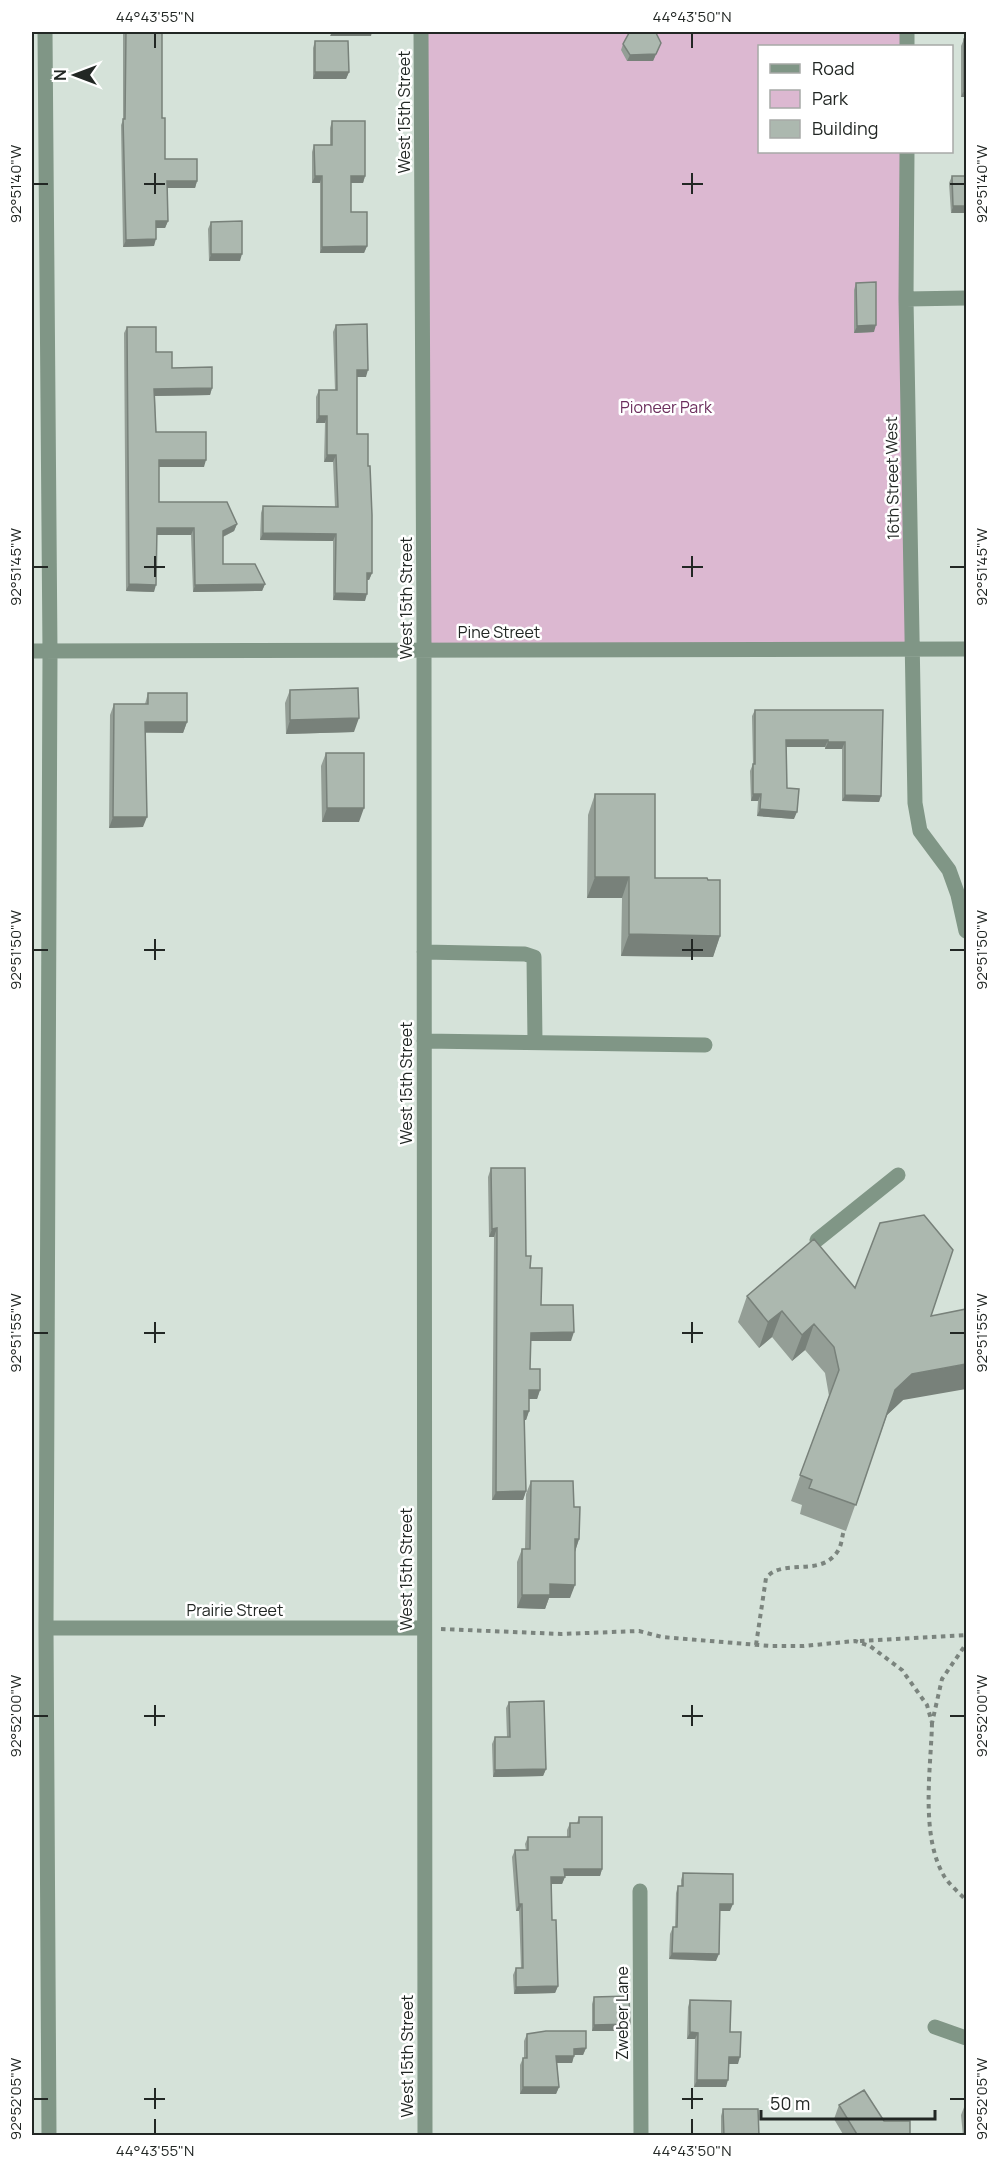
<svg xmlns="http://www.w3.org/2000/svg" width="998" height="2167" font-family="Manrope,sans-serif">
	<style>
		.green { fill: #dcb8d1 }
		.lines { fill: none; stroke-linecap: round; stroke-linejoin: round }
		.path { stroke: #7b847e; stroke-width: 4; stroke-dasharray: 4.5 4.5; stroke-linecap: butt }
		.minor { stroke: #809686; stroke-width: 15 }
		.wall { fill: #949e96 }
		.shaded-wall { fill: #78817a }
		.building { fill: #acb8af; stroke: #78817a; stroke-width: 1.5 }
		.ticks { fill: none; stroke: #222724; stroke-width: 2 }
		.labels { text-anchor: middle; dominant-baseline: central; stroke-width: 5; stroke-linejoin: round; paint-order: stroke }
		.street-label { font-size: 16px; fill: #222724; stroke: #fff }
		.park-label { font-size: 16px; fill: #6d305e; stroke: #fff }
		.neatline { fill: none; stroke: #222724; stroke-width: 2 }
		.ticks-label { font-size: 15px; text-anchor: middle; fill: #222724 }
	</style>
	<rect width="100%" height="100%" fill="#d5e2d9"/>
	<path class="green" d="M421,32H907V46H760V152H907L913,650H424Z"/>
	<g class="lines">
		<path class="path" d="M441,1629L561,1634L639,1631L662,1637L770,1646H804L855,1641L870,1646L902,1670L927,1705L932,1723L942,1679L966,1644
			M860,1641L966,1635
			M756,1645L766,1578C783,1557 823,1579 839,1549C842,1543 842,1536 844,1530
			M932,1723C931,1768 920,1835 944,1876C949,1884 959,1893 966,1900"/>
		<path class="minor" d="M45,32L50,652L46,1628L49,2136
			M421,32L424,650L425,2136
			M907,46V32
			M907,152L906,299L915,803L920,831L949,870L958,895L966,931
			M906,299L966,298
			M32,651L966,649
			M424,952L525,954L534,957L535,1042
			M424,1041L705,1045
			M817,1240L898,1175
			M46,1628H424
			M640,1891L641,2136
			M935,2027L966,2038"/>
	</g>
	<path class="wall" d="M123,32H162V118L165,159L197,181L195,188H167L168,221L165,228H156L154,246L123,247L121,125L123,120Z
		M964,39L966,97H961V46Z
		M315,41L349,72L346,79H313V48Z
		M661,43L653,61H627L621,50L623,44Z
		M332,121L365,176L363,183H351V212L367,246L364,253H320V183H312V152L314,145H330V128Z
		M952,176H966L951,213L949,183Z
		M211,222L240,261H209L208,229Z
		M856,283L874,332L854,333V290Z
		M336,325L366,377H357V434L368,466L372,573L369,580H367L365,601L333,600V541L260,540L261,513L263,506L335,507L333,462H324L325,423H316V397L319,390H335L333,332Z
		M127,327L172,368L212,388L210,395L155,396L156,432L204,467H159V502L237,524L234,531L223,537V564L265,584L262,591L193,592L191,535H157L154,592L126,591L124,333Z
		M290,690L354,732L286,734L285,703Z
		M148,693L187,722L183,733H145L143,827L109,828L110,715L114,704H145Z
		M755,710H883L881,796L879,802L842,801V749H825V747H786L787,788L794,819L757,816L758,801H751L750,771L753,764L752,716Z
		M326,753L359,822H322L321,766Z
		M595,794L655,878L708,880L720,936L713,957L621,956L622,898H587L588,815Z
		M491,1168L526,1256L541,1305L571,1341H530V1369L540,1390L537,1399H529V1411L526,1420H524L526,1491L523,1500H492L494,1237H489L488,1177Z
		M814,1239L903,1400L887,1415L846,1531L800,1514L802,1505L791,1501L829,1396L825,1373L805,1350L792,1361L772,1337L759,1348L738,1322L747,1296Z
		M531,1481L574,1507L579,1539L575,1551L570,1598H549L545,1609L517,1608V1562L522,1549H525L526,1494Z
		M509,1702L546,1769L543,1776L493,1777L492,1744L495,1737H507L506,1708Z
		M579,1817L602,1869L600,1876H565L562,1884H552V1920L558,1986L555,1993L514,1994L513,1975L516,1968H521L519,1911H516L512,1857L515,1850H526L525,1844L528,1837H567V1830L570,1823H577Z
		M683,1873L730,1911H720L716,1961L669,1959L670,1934L673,1927H675L676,1893L678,1886H681V1880Z
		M594,1997L627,2031H592V2004Z
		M690,2000L730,2032L738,2064H729L726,2087H694L695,2039H687L688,2007Z
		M527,2034L586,2048L583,2055H574L572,2063H557L559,2087L556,2094H520V2065L523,2058H524V2041Z
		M966,2102V2136H963L961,2115Z
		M839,2105L884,2121L910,2136H844L834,2119Z
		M723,2109L759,2136H721V2116Z"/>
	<path class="shaded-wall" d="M332,32H372L371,36H330Z
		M661,43L653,61H627L630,55Z
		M315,72H349L346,79H313Z
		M964,90H966V97H961Z
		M315,176H322L320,183H312Z
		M351,176H365L363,183H349Z
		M167,181H197L195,188H165Z
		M953,206H966V213H951Z
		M156,221H168L165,228H154Z
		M156,239L154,246L123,247L126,240Z
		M367,246L364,253H320L322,247Z
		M211,254H242L240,261H209Z
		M876,325L874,332L854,333L857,326Z
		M357,370H368L366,377H355Z
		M212,388L210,395L152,396L154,389Z
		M319,416H327L325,423H316Z
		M327,455H336L333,462H324Z
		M159,460H206L204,467H156Z
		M237,524L234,531L220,538L223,531Z
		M157,528H194L191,535H154Z
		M263,533L336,534L333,541L260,540Z
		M367,573H372L369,580L365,579Z
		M129,584L156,585L154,592L126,591Z
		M265,584L262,591L193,592L195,585Z
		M335,593L367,594L365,601L333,600Z
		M359,718L354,732L286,734L290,720Z
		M145,722H187L183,733L141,732Z
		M786,740H828L825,747H784Z
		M828,742H845L842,749H825Z
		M753,794H761L758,801H751Z
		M845,795L881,796L879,802L842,801Z
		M327,808H364L359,822H322Z
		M760,809L797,812L794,819L757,816Z
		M113,817H147L143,827L109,828Z
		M595,877H629L622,898H587Z
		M629,934L720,936L713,957L621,956Z
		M497,1228L494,1237H489L492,1229Z
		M782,1311L772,1337L759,1348L768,1322Z
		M814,1324L805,1350L792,1361L802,1335Z
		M574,1332L571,1341H527L531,1333Z
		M966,1364V1389L903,1400L886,1416L895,1390L912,1374Z
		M529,1390H540L537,1399H526Z
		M524,1411H529L526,1420H521Z
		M526,1491L523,1500H492L496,1492Z
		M575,1539H579L575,1552Z
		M550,1584L575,1585L570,1598H549L545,1609L517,1608L522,1595Z
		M546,1769L543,1776L493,1777L495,1770Z
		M564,1869H602L600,1876H562Z
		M551,1877H565L562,1884H549Z
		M519,1904H522L519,1911H516Z
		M720,1904H733L730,1911H717Z
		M672,1953L719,1954L716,1961L669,1959Z
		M558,1986L555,1993L514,1994L516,1987Z
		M630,2024L627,2031H592L594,2025Z
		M690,2032L698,2033L695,2039H687Z
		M586,2048L583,2055H572L574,2049Z
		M556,2056H574L572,2063H554Z
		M729,2057H740L738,2064H726Z
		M697,2080H728L726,2087H694Z
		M523,2087H559L556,2094H520Z"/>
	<path class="building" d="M126,32H162V118H165V159H197V181H167L168,221H156V239L126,240L123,119H125Z
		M629,33H656L661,43L656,54L630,55L623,44Z
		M964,39H966V90H964Z
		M315,41H348L349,72H315Z
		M332,121H365V176H351V212H367V246L322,247V176H315L314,145H332Z
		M952,176H966V206H953Z
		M242,221V254H211V222Z
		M876,282V325L857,326L856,283Z
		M367,324L368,370H357V434H368V466H370L372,515V573H367V594L335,593L336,534L263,533V506L338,507L336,455H327V416H319V390H337L336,325Z
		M127,327H156V352H172V368L212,367V388L154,389L156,432H206V460H159V502H227L237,524L223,531V564H255L265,584L195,585L194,528H157L156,585L129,584Z
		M358,688L359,718L290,720V690Z
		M148,693H187V722H145L147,817H113L114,704H148Z
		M755,710H883L881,796L845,795V742H828V740H786L787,788L799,789L797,812L760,809L761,794H753V764H755Z
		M326,753H364V808H327Z
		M595,794H655V878H707L708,880H720V936L629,934V877H595Z
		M491,1168H525L526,1256H531L530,1268H542L541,1305H573L574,1332L531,1333L530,1369H540V1390H529V1411H524L526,1491L496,1492L497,1228L492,1229Z
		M924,1215L953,1250L931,1316L966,1309V1364L912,1374L895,1390L856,1505L809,1488L812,1480L800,1475L839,1370L834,1347L814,1324L802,1335L782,1311L768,1322L747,1296L814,1239L855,1288L880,1223Z
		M531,1481H573L574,1507H580L579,1539H575V1585L550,1584V1595H522V1549H530Z
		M544,1701L546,1769L495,1770V1737H510L509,1702Z
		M579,1817H602V1869H564L565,1877H551L552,1920H556L558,1986L516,1987V1968H523L522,1904H519L515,1850H528V1837H570V1823H579Z
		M683,1873L733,1874V1904H720L719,1954L672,1953L673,1927H677L678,1886H683Z
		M629,1996L630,2024L594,2025V1997Z
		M690,2000L731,2001L730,2032H741L740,2057H729L728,2080H697L698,2033L690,2032Z
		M546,2031H586V2048L574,2049V2056H556L559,2087H523V2058H527V2034Z
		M864,2090L884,2121H910V2136H858L839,2105Z
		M723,2109H758L759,2136H724Z"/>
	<path class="ticks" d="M155,33V48M692,33V48M155,173V194M692,173V194M33,184H48M144,184H165M682,184H703M950,184H965M155,556V577M692,556V577M33,567H48M144,567H165M682,567H703M950,567H965M155,939V960M692,939V960M33,950H48M144,950H165M682,950H703M950,950H965M155,1322V1343M692,1322V1343M33,1333H48M144,1333H165M682,1333H703M950,1333H965M155,1705V1726M692,1705V1726M33,1716H48M144,1716H165M682,1716H703M950,1716H965M155,2088V2109M692,2088V2109M33,2099H48M144,2099H165M682,2099H703M950,2099H965M155,2119V2134M692,2119V2134"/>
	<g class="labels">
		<g class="street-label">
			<text transform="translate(404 112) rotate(-90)">West 15th Street</text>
			<text transform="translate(892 478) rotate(-91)">16th Street West</text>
			<text transform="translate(406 598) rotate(-90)">West 15th Street</text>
			<text x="499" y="632">Pine Street</text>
			<text transform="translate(406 1083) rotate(-90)">West 15th Street</text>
			<text transform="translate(406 1569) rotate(-90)">West 15th Street</text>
			<text x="235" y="1610">Prairie Street</text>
			<text transform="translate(622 2013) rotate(-90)">Zweber Lane</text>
			<text transform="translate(407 2056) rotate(-90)">West 15th Street</text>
		</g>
		<g class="park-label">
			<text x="666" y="407">Pioneer Park</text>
		</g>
	</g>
	<rect width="998" height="2167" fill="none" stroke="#ffffff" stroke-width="66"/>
	<rect x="758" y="45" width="195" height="108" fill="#ffffff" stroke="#a7a9a7" stroke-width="1.5"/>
	<rect x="770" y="64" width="30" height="9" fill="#809686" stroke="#a7a9a7" stroke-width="1.5"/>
	<text x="812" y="75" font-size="18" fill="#222724">Road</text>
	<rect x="770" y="90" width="30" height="18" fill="#dcb8d1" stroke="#a7a9a7" stroke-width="1.5"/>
	<text x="812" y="105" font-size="18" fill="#222724">Park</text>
	<rect x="770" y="120" width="30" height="18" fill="#acb8af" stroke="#a7a9a7" stroke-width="1.5"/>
	<text x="812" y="135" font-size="18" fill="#222724">Building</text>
	<g transform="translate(75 75) rotate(270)" stroke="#ffffff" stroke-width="4.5" paint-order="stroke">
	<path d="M0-4.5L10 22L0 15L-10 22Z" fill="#222724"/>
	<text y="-9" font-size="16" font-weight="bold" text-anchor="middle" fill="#222724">N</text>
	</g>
	<path d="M761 2110v9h174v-9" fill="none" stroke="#222724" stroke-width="3"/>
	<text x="770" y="2110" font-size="18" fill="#222724" stroke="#ffffff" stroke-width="4.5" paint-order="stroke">50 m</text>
	<rect x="33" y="33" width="932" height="2101" class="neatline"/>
	<g class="ticks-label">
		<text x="155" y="22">44°43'55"N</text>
		<text x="692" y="22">44°43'50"N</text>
		<text transform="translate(982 184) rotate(-90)" y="5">92°51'40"W</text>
		<text transform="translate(16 184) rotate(-90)" y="5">92°51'40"W</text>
		<text transform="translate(982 567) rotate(-90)" y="5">92°51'45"W</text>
		<text transform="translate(16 567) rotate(-90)" y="5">92°51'45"W</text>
		<text transform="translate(982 950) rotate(-90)" y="5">92°51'50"W</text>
		<text transform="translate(16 950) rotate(-90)" y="5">92°51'50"W</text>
		<text transform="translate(982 1333) rotate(-90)" y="5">92°51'55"W</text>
		<text transform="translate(16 1333) rotate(-90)" y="5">92°51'55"W</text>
		<text transform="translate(16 1716) rotate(-90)" y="5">92°52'00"W</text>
		<text transform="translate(982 1716) rotate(-90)" y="5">92°52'00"W</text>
		<text transform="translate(16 2099) rotate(-90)" y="5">92°52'05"W</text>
		<text transform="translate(982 2099) rotate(-90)" y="5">92°52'05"W</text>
		<text x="155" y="2156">44°43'55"N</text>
		<text x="692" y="2156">44°43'50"N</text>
	</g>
</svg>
